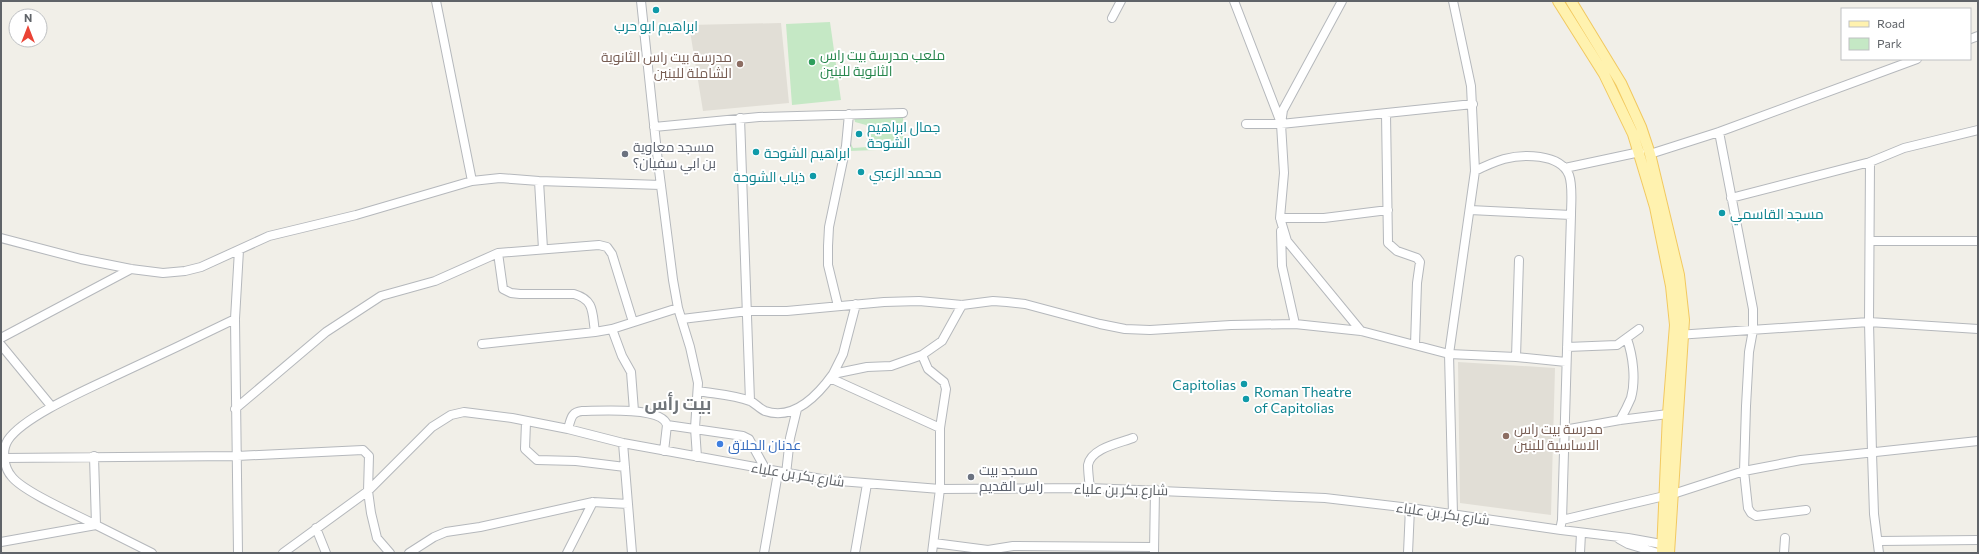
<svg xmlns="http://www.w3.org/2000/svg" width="1979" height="554" font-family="Commissioner,Cairo,sans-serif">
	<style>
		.education { fill: #e1ded6 }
		.green { fill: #c5e8c5 }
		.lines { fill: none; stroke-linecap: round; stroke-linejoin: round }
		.minor-casing { stroke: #b5b8bc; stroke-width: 10 }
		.major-casing { stroke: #f2c960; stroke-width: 12 }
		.minor { stroke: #fff; stroke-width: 8 }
		.major { stroke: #fff2af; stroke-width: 10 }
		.culture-dot { fill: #0f9aa8; stroke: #fff; stroke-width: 1.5 }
		.leisure-dot { fill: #2e9e5b; stroke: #fff; stroke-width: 1.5 }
		.education-dot { fill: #8d6e63; stroke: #fff; stroke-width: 1.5 }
		.worship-dot { fill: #6b7280; stroke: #fff; stroke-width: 1.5 }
		.shop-dot { fill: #3f7fe0; stroke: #fff; stroke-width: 1.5 }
		.labels { text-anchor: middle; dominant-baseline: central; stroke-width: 4; stroke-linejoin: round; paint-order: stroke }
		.culture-label { font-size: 14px; fill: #0d838f; stroke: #fff; text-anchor: start }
		.leisure-label { font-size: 14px; fill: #27864d; stroke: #fff; text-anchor: start }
		.education-label { font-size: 14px; fill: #785e54; stroke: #fff; text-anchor: end }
		.worship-label { font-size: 14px; fill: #5b616d; stroke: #fff; text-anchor: start }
		.shop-label { font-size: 14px; fill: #366cbe; stroke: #fff; text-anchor: start }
		.street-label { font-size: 14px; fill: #5f6368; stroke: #fff }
		.district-label { font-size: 18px; font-weight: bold; fill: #70757a; stroke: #fff }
	</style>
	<rect width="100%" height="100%" fill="#f1efe8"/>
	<path class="education" d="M781,23L789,103L703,111L689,25Z
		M1458,362L1555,368L1551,515L1460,503Z"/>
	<path class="green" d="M830,22L841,100L792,105L786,24Z
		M903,114L904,149L849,151V140L853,148L868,147V130L866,125L855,122L854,117Z"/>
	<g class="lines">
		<defs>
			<path id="minor" d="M436,1L472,181L500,178L539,181L661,185
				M641,1L658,162L673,280L678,308L690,347L698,383L695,428L697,457
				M1234,1L1281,123
				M1342,1L1283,110L1281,124L1284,173L1280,218L1287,241L1361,331
				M1112,18L1121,1
				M1970,39L1978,36
				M1386,114L1388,243L1397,251L1417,258L1420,262L1417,283L1415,345
				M740,118L750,401
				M1246,124H1281L1473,104
				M654,127L759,117L903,113
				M1719,132L1753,309V330L1749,352L1746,406L1744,471L1748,508L1751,513L1756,516L1806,510
				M1650,154L1719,132L1917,59
				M1870,162L1869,322L1872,453L1874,514L1879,553
				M1565,168L1640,152
				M1475,171C1485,166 1494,162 1504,159C1522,154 1560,153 1569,175C1573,186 1571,203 1571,215L1562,520
				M539,181L543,249
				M1731,198L1870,162L1904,148L1978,130
				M1470,210L1571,215
				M1280,218H1324L1388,210
				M1281,231L1282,266L1295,324
				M1,238L81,259L131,269L163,273L185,271L201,267L269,236L356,215L472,181
				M1870,241H1978
				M498,253L503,289L511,293L520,294H574C595,300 592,313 595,332
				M838,306L828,265V246L829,227L846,146L849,114
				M682,319L748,311H787L884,302L919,301L962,305L993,301L1007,302L1025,304L1100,324L1125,329L1150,330L1231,325L1295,324L1361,331L1449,354L1516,357L1566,362
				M612,329L622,356L631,372L634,411
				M1677,335L1869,322L1978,329
				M1,338L131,269
				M482,344L595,332L612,329L678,308
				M1,345L52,407
				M1567,347L1617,345L1639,329
				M922,355L928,369L944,382L946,389L940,428V489L932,553
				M1516,357L1519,260
				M833,374L843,354L856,304
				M830,378L940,428
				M698,391C715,394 734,395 750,401C755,403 760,409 765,411C794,421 818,395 833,374L867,367L891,366L922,355L942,341L962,305
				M235,409L326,332L381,296L435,281L498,253L599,245L607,247L612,254L633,322
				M1620,420C1624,413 1628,405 1631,398C1636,380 1633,356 1627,339
				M526,422L525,449L537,460L576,461L625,467
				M568,429C571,419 571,412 582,411C599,411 662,406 667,425
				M1564,430L1620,420L1668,414
				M623,443L632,553
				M664,451L667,425L743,436L749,439L766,470
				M94,456L96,525L152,553
				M4,458L237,456L363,450L369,456L368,491L371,513L377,538L390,553
				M786,474L790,438L797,409
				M1090,488C1089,480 1088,472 1088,465C1091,448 1120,443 1133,438
				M1453,514L1449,354L1475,171L1471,86L1453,1
				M1561,525L1562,520L1673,494L1744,471L1801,460L1978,441
				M316,528L326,553
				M1619,539L1628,544L1658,553
				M1879,541L1978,540
				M1,542L96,525C77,515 24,492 12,477C4,468 1,451 8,440C24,416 90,388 117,375C156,357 196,338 235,319
				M934,543L988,550L1013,546L1153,547
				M238,553L235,319L239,250
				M283,553L368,491L432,427L451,415L464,412L512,418L568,429L623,443L827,480L940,489L1090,488L1325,498L1410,508L1561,530L1628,538L1667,545
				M409,553L434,537L446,532L480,527L593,502L628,504
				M567,553L593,502
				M764,553L778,473
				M855,553L867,484
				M1154,553L1155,489
				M1408,553L1410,508
				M1580,553L1581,533
				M1784,553L1785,538"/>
			<path id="major" d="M1558,1L1604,74L1633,134L1655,207L1671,286L1675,325L1668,414L1662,553
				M1571,1L1621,83L1641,127L1650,154L1679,275L1684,320L1669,553"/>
		</defs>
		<use href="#minor" class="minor-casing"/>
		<use href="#major" class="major-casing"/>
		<use href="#minor" class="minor"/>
		<use href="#major" class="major"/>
	</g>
	<g class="culture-dot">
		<circle cx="656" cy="10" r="4"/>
		<circle cx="859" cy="134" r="4"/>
		<circle cx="756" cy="152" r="4"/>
		<circle cx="861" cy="172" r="4"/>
		<circle cx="813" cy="176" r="4"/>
		<circle cx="1722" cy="213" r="4"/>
		<circle cx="1244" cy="384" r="4"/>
		<circle cx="1246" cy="399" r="4"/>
	</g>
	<circle class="leisure-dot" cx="812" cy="62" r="4"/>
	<g class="education-dot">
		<circle cx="740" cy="64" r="4"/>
		<circle cx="1506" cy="436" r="4"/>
	</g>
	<g class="worship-dot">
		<circle cx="625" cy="154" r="4"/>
		<circle cx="971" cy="477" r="4"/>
	</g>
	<circle class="shop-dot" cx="720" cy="444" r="4"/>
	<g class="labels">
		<g class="culture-label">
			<text x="656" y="25" text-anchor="middle">ابراهيم ابو حرب</text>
			<text x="867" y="126">جمال ابراهيم<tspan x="867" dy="16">الشوحة</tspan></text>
			<text x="764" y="152">ابراهيم الشوحة</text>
			<text x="869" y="172">محمد الزعبي</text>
			<text x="805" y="176" text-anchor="end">ذياب الشوحة</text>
			<text x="1730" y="213">مسجد القاسمي</text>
			<text x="1236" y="384" text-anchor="end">Capitolias</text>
			<text x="1254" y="391">Roman Theatre<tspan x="1254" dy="16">of Capitolias</tspan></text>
		</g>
		<g class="leisure-label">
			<text x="820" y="54">ملعب مدرسة بيت راس<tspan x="820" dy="16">الثانوية للبنين</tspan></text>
		</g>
		<g class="education-label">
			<text x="732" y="56">مدرسة بيت راس الثانوية<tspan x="732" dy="16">الشاملة للبنين</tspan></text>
			<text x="1514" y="428" text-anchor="start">مدرسة بيت راس<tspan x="1514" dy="16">الاساسية للبنين</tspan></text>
		</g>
		<g class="worship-label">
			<text x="633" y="146">مسجد معاوية<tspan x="633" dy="16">بن ابي سفيان؟</tspan></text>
			<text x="979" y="469">مسجد بيت<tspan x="979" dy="16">راس القديم</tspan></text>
		</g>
		<g class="shop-label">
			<text x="728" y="444">عدنان الحلاق</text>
		</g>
		<g class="street-label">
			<text transform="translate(798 474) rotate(9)">شارع بكر بن علياء</text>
			<text transform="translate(1121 489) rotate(1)">شارع بكر بن علياء</text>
			<text transform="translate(1443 513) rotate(8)">شارع بكر بن علياء</text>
		</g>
		<g class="district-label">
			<text x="678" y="403">بيت رأس</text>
		</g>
	</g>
	<rect width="1979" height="554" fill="none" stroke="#5f6368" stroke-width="4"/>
	<rect x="1841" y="8" width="130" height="52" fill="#ffffff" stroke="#bfc1c3"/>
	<rect x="1849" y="21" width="20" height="6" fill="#fff2af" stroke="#bfc1c3"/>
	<text x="1877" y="28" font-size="12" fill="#5f6368">Road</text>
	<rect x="1849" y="38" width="20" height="12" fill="#c5e8c5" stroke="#bfc1c3"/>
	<text x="1877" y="48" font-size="12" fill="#5f6368">Park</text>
	<g transform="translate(28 28)"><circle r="19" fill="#ffffff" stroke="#bfc1c3"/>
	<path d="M0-3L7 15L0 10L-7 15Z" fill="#ea4335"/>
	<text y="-6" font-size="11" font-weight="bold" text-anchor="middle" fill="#5f6368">N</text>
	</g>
</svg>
